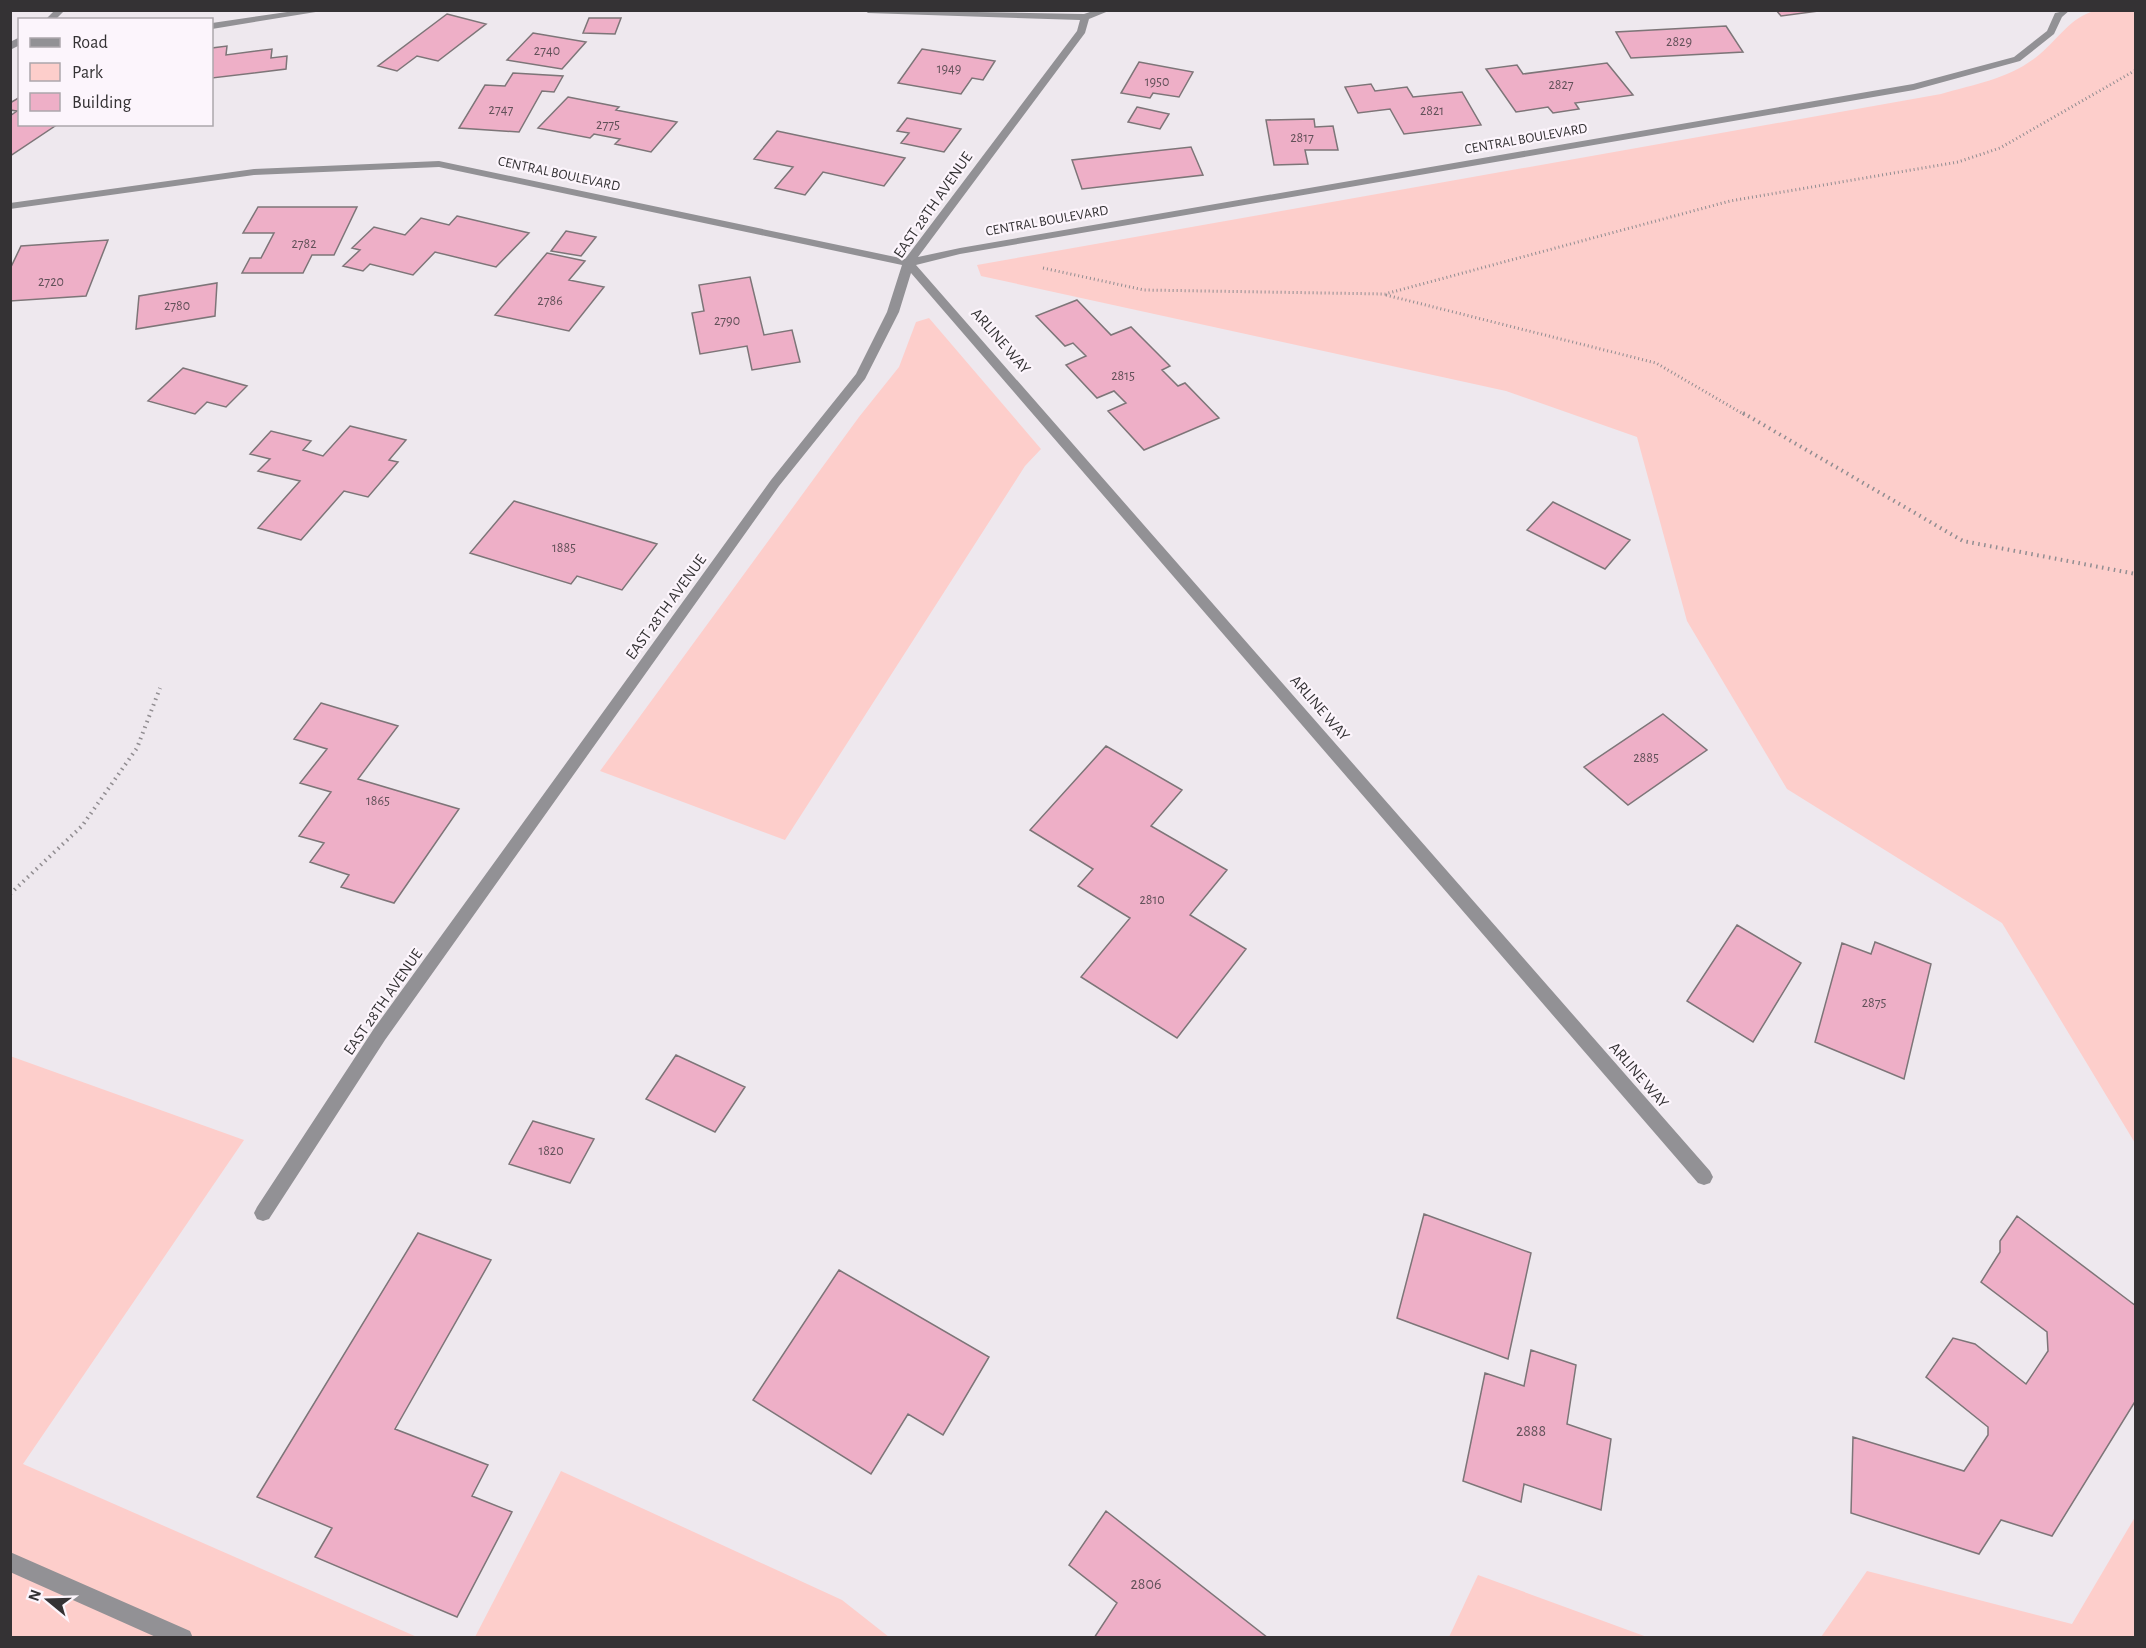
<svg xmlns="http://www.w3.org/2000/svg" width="2146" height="1648" font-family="'Alegreya Sans',sans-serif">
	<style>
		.green { fill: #fdcecb }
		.building { fill: #eeafc7; stroke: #7d7578; stroke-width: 1.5 }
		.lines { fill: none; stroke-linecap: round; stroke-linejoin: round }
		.path-far1 { stroke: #918d91; stroke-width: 3; stroke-dasharray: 1 3; stroke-linecap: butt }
		.path { stroke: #918d91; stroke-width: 4; stroke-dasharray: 1.5 4.5; stroke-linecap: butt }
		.minor { fill: #929195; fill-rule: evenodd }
		.labels { text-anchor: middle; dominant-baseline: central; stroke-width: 4.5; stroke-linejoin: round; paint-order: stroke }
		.number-label { font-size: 14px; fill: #625159 }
		.far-street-label { font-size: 14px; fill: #343234; stroke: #fcf5fc }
		.street-label { font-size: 16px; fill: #343234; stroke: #fcf5fc }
		.near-number-label { font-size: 16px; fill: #625159 }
	</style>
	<rect width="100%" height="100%" fill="#eee8ee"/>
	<path class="green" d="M2094,11H2136L2135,1143L2002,923L1787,789L1687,621L1637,437L1506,391L981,276L977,265L1941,94C1976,84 2012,78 2040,54C2059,38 2070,18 2094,11Z
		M929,318L1041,449L1025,466L785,840L600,771L859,417L899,367L916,322Z
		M10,1056L244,1140L23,1464L417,1637H11Z
		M561,1471L842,1600L889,1637H475Z
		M2135,1517V1637H1821L1867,1571L2072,1624Z
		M1478,1575L1647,1637H1449Z"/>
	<path class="building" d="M1776,10H1826L1781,16Z
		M447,14L486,24L438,61L417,56L397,71L378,66Z
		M589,18H621L615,34L583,33Z
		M1726,26L1743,52L1631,58L1616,32Z
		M533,33L586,42L562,69L507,60Z
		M227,46L226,55L272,49L271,58L287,56L286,69L212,78V48Z
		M922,49L995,61L983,80L972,78L961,94L898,83Z
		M1139,62L1193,72L1179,97L1153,93L1150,98L1121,93Z
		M1607,63L1633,95L1575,103L1579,109L1553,113L1548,107L1516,112L1486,69L1517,65L1523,74Z
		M513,73L563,76L554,92L542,91L519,132L459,128L485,85L505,86Z
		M1371,84L1375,91L1407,87L1413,97L1462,92L1481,125L1404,134L1390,109L1358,113L1345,87Z
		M20,97V124H58L10,156V116L17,111L10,110V103Z
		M568,97L619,107L616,110L677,122L651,152L615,144L620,139L594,134L590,138L538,128Z
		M1137,107L1169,114L1160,129L1128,122Z
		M907,118L961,129L944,152L901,143L909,133L897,131Z
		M1314,119L1315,127L1333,126L1338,150H1305L1308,164L1274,165L1266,120Z
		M777,131L905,158L884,186L823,172L805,195L775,188L793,167L754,159Z
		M1191,147L1203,175L1082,189L1072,160Z
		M258,207H357L334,255H312L303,273H242L250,258H261L274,233H243Z
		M457,216L529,233L496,267L435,252L413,275L370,264L363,271L343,266L360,250L352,248L374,227L405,235L421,218L449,225Z
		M566,231L596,237L581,256L551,251Z
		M108,240L86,296L10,301V269L21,246Z
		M547,253L585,261L569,280L604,287L569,331L495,315Z
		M750,277L764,335L792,330L800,362L752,370L747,346L700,354L692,313L704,311L699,285Z
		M217,283L215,316L136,329L139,296Z
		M1077,300L1111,335L1131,327L1170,366L1162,370L1178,386L1185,383L1219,418L1144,450L1108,411L1126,403L1114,391L1097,398L1066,365L1086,356L1073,343L1065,346L1036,316Z
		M183,368L247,386L226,407L207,402L195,414L148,401Z
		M350,426L406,440L389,460L398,462L368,497L344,491L301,540L258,528L300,481L258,471L270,459L250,454L271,431L311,441L303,450L323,456Z
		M514,501L657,544L622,590L577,576L571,584L470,553Z
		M1553,502L1630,540L1605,569L1527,530Z
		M321,703L398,726L358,779L459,809L394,903L341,887L349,875L310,862L324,843L299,836L331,792L300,783L327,749L294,739Z
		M1663,714L1707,750L1628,805L1584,767Z
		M1106,746L1182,790L1151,826L1227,870L1190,915L1246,949L1177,1038L1081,977L1130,918L1078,886L1093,869L1030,830Z
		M1737,925L1801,963L1753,1042L1687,1001Z
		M1875,942L1931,964L1904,1079L1815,1042L1842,943L1871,954Z
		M676,1055L745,1087L715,1132L646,1099Z
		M533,1121L594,1139L570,1183L509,1164Z
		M1424,1214L1531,1253L1508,1359L1397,1318Z
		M2017,1216L2136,1306V1400L2052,1536L2001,1520L1979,1554L1851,1513L1853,1437L1964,1471L1988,1435V1427L1926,1377L1953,1338L1975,1344L2026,1384L2048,1351L2047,1332L1981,1282L2000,1252V1241Z
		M418,1233L491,1260L395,1429L488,1465L472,1496L512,1512L457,1617L315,1557L332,1528L257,1497Z
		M839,1270L989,1357L943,1435L908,1414L871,1474L753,1400Z
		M1531,1350L1576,1365L1567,1424L1611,1439L1601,1510L1524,1484L1521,1502L1463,1481L1485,1373L1524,1386Z
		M1106,1511L1268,1638H1094L1117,1603L1069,1565Z"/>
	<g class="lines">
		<path class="path-far1" d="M1043,268L1144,290L1385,294L1730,201L1958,162L2000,148L2136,70
			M1386,295L1656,363L1745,415"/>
		<path class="path" d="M1743,413L1963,541L2136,574
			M10,894L82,826L137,748L160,688"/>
		<path class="minor" d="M55,10H65L55,20H45Z
			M301,10H328L212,29V23Z
			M864,10L1084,14L1096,10H1111L1089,19L1085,33L918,257L960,248L1913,84L2014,57L2047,31L2055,13L2070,10L2062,17L2054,34L2020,61L1914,90L960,254L916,265L1710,1171L1713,1177L1710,1183L1704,1185L1698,1183L911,273L899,312L865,379L779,486L385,1040L269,1219L263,1221L257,1219L254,1213L257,1207L373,1030L771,480L856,374L887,312L902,265L439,167L254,175L10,209V203L254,169L439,161L905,259L1077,31L1080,20L868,13Z
			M20,37V45L10,50V42Z
			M10,1552L190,1631L193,1638H158L10,1572Z"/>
	</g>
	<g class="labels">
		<g class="number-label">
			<text x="1679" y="42">2829</text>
			<text x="547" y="51">2740</text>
			<text x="949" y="69">1949</text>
			<text x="1157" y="82">1950</text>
			<text x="1561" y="85">2827</text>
			<text x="501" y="110">2747</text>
			<text x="1432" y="111">2821</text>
			<text x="608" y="125">2775</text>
			<text x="1302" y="138">2817</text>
			<text x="304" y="244">2782</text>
			<text x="51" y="282">2720</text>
			<text x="550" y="301">2786</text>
			<text x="177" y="306">2780</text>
			<text x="727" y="321">2790</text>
			<text x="1123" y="376">2815</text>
			<text x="564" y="548">1885</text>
			<text x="1646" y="758">2885</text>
			<text x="378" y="801">1865</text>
			<text x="1152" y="900">2810</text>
			<text x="1874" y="1003">2875</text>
			<text x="551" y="1151">1820</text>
		</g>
		<g class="far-street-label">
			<text transform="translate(1526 139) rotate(-10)">CENTRAL BOULEVARD</text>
			<text transform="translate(559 174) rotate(12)">CENTRAL BOULEVARD</text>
			<text transform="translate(1047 221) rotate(-10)">CENTRAL BOULEVARD</text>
		</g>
		<g class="street-label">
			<text transform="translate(933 205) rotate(-55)">EAST 28TH AVENUE</text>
			<text transform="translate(1001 341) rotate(49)">ARLINE WAY</text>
			<text transform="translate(666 607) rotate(-54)">EAST 28TH AVENUE</text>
			<text transform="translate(1320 708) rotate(49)">ARLINE WAY</text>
			<text transform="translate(383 1002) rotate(-55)">EAST 28TH AVENUE</text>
			<text transform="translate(1639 1075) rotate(49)">ARLINE WAY</text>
		</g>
		<g class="near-number-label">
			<text x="1531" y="1431">2888</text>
			<text x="1146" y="1584">2806</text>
		</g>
	</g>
	<rect width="2146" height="1648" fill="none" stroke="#343234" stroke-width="24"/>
	<rect x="18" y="18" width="195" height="108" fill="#fcf5fc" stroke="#aca7ac" stroke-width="1.5"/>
	<rect x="30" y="38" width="30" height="9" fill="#929195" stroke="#aca7ac" stroke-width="1.5"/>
	<text x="72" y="48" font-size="18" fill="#343234">Road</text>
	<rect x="30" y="63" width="30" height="18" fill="#fdcecb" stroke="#aca7ac" stroke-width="1.5"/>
	<text x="72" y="78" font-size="18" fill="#343234">Park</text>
	<rect x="30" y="93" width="30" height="18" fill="#eeafc7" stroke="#aca7ac" stroke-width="1.5"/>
	<text x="72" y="108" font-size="18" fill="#343234">Building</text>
	<g transform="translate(48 1600) rotate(289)" stroke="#fcf5fc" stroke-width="4.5" paint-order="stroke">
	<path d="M0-4.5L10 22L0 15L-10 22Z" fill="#343234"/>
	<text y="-9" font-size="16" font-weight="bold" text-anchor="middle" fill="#343234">N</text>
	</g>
</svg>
